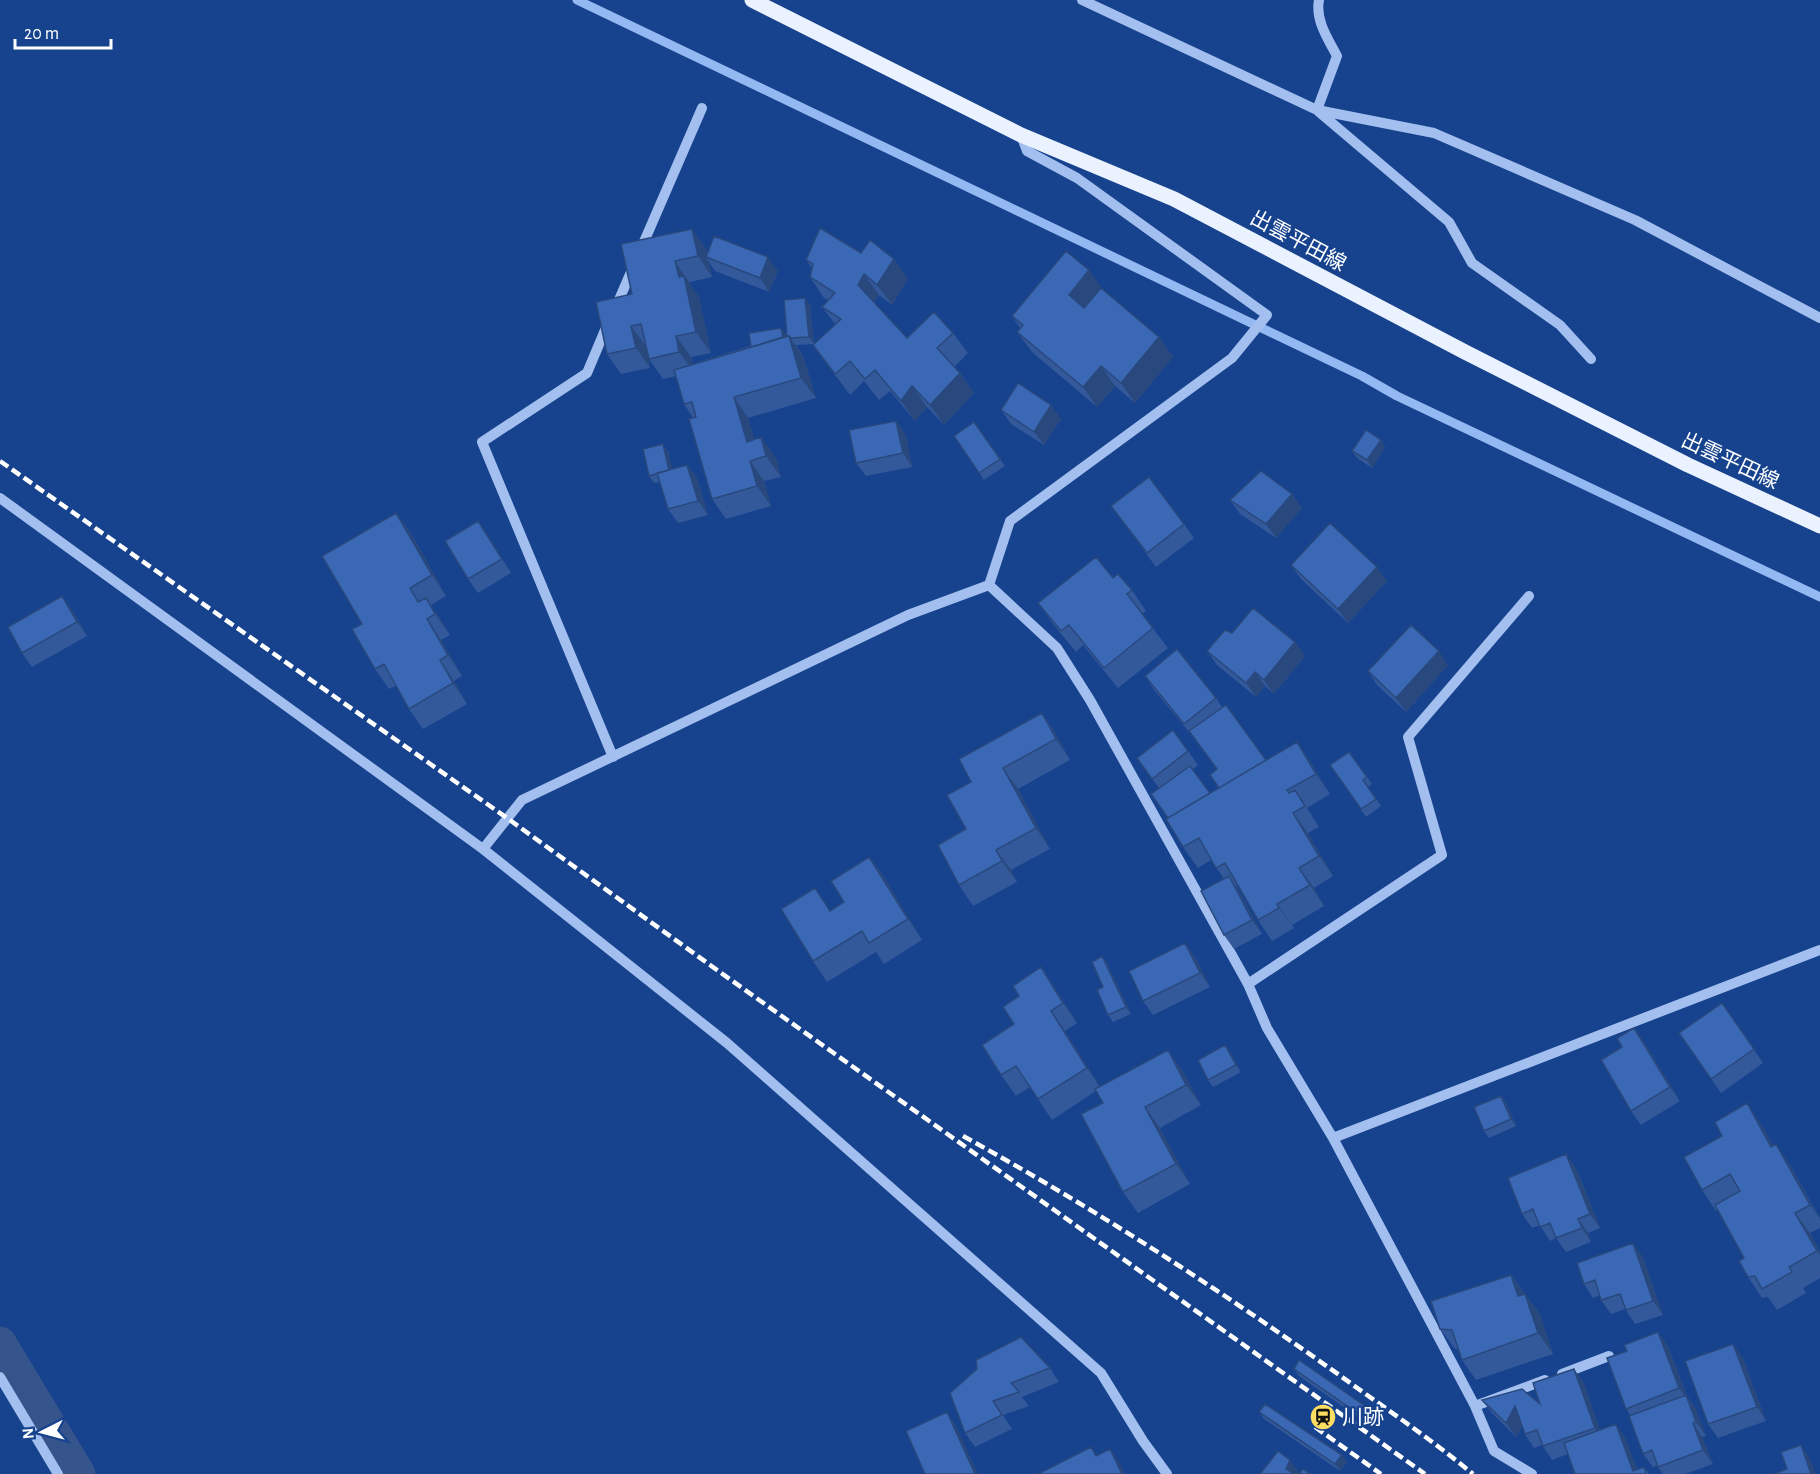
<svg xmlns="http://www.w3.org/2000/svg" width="1820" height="1474" font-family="'Alegreya Sans','Noto Sans JP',sans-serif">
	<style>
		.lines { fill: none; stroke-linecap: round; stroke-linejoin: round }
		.stream { stroke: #94b9f2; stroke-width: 9 }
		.canal { stroke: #35548c; stroke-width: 33 }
		.minor { stroke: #a2bfef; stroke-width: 10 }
		.major { stroke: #eaf1ff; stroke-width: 15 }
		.rail { stroke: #fff; stroke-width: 4.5; stroke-dasharray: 10 4.5; stroke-linecap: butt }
		.wall { fill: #33599b }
		.shaded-wall { fill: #29497e }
		.building { fill: #3b68b4; stroke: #29497e; stroke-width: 1.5 }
		.labels { text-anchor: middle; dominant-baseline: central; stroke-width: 4.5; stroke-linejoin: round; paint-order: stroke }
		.street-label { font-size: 21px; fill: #fff; stroke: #17428d }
		.poi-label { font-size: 21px; fill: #fff; stroke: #17428d; text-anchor: start }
	</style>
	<rect width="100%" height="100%" fill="#17428d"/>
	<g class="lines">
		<path class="stream" d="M577,0L1362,376L1397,396L1820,597"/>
		<path class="canal" d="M0,1343L79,1474"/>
		<path class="minor" d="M1082,0L1317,110L1434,133L1635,220L1820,318
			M1317,110L1337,56C1328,39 1315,20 1319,0
			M1319,112L1449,222L1472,263L1560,325L1591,359
			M640,251L702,108
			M615,309L634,265
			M608,323L587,373L482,442L613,757
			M0,498L483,849L727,1043L1101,1373L1143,1441L1167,1474
			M989,585L1057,648L1090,700L1248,984L1267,1028L1333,1138L1475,1406L1494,1451L1532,1474
			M483,849L522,800L908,615L989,585L1010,521L1232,358L1267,315L1077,178L1027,151L1021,135
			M1248,984L1442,855L1408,737L1529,596
			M1333,1138L1820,950
			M1562,1374L1609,1356
			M0,1377L58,1474
			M1475,1406L1545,1380"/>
		<path class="major" d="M752,0L1021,135L1174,199L1465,352L1688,465L1820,526"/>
		<path class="rail" d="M0,461L507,818L710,965L1425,1474
			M963,1136C1094,1208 1220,1290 1342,1377C1386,1409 1431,1439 1473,1474
			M1315,1427L1381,1474"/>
	</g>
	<path class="wall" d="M692,229L706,249L707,254L778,271L769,292L715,271L709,262L712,277L690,282V285L699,297L711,353L691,357L692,364L786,335V336H787L810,305L814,344L796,345L803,356L816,398L748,418L754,439L776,458L781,477L764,481L771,506L726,519L712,499L693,418L684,404L676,376L663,379L649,359L646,346L650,368L621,374L607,354L632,294Z
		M861,253L894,259L908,279L892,305L879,295L874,302L907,338L953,333L968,353L954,367L960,373L974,393L944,425L927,407L915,421L890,391L879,400L864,381L850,395L813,345L835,324L822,307L828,300L824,298L810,277L812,268L806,260Z
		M1103,290L1159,337L1173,357L1135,403L1115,386L1097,407L1032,352L1017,332L1020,328L1012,316Z
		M1051,405L1061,419L1044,445L1011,424L1001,410Z
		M896,421L906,435L912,467L866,476L856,463Z
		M974,422L1005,466L984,480L954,436Z
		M1381,440L1385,447L1372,468L1357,458L1352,451Z
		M668,451L672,469L687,465L697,478L708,515L678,523L668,509L660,482L654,483L649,476Z
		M1230,500L1302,508L1276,538L1240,514Z
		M1111,506L1184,524L1194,538L1156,567Z
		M396,513L411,533L446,596L431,605L450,635L441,640L462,676L454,681L467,704L423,729L409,709L396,686L389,689L375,669L362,624Z
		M478,521L488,535L511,573L478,593L468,579Z
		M1291,565L1387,581L1348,623L1301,579Z
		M1113,578L1132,590L1146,611L1142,614L1168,648L1118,688L1083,645L1076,652L1053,624L1038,603Z
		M72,610L87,636L32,667L22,653Z
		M1232,633L1295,642L1305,656L1274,694L1265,686L1256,697L1217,665L1207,651Z
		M1448,665L1406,712L1377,685L1368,671Z
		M1145,676L1216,698L1222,707L1266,760L1297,742L1311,763L1330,794L1307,808L1319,827L1308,833L1333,876L1314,888L1324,906L1292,925L1294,928L1272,941L1258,920L1237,885L1236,886L1262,934L1234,949L1224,935V879L1211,860L1198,868L1183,847L1168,818L1159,788L1137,758L1188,751L1198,765L1193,769L1210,793L1219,788L1217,769L1194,738L1154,690Z
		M1042,713L1056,734L1070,760L1018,789L1050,849L1011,870L1017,882L973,906L959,885L966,829L971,782Z
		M1349,752L1372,784L1368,787L1381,806L1366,817L1330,765Z
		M869,857L884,877L922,940L884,964L876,952L827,982L813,961L831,910L844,902Z
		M1185,943L1195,957L1210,987L1153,1015L1143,1001Z
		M1102,956L1107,963L1131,1014L1113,1022L1108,1015L1103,987Z
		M1041,967L1055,988L1077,1023L1065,1031L1100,1087L1182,1070L1201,1105L1160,1128L1190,1184L1138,1213L1123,1192L1103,1103L1096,1091L1052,1120L1030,1087L1016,1096L1001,1075L1014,1024L1019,996Z
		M1722,1003L1763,1063L1721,1093L1679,1033Z
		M1634,1028L1644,1042L1680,1101L1641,1125L1631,1111L1622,1047Z
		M1230,1052L1241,1072L1213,1087L1208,1080Z
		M1506,1103L1516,1126L1489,1138L1484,1131Z
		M1761,1124L1773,1145L1790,1165L1820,1218V1228L1810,1233L1820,1252V1278L1803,1288L1806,1293L1777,1310L1768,1297L1762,1298L1748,1277L1744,1258L1718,1210L1716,1211L1702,1190Z
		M1576,1168L1600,1228L1588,1233L1591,1242L1566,1252L1556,1238L1550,1241L1540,1225L1532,1228L1522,1214Z
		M1643,1257L1663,1315L1635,1324L1625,1309L1611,1314L1601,1300L1600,1295L1593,1298L1584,1284Z
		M1511,1275L1540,1314L1553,1354L1476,1380L1462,1360L1458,1349H1455L1440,1329Z
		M1668,1346L1687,1396L1696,1409L1706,1436L1702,1437L1713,1464L1685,1474H1663L1657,1466L1653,1467L1643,1454L1631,1416L1626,1409Z
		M1743,1358L1766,1421L1718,1438L1708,1424Z
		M1050,1368L1059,1382L1022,1397L1029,1406L1003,1415L1012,1429L975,1447L965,1433L950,1393Z
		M1294,1369L1372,1411L1377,1419L1371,1426L1299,1376Z
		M1584,1383L1600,1430L1625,1438L1637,1469L1644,1467L1649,1474H1575L1568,1454L1552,1460L1542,1445L1534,1448L1525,1434L1522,1426L1516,1437L1492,1413L1482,1400L1540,1404Z
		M1259,1412L1347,1462L1340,1471L1264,1419Z"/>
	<path class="shaded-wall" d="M692,229L706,249L708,258L706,257L709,262L712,277L698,256Z
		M768,257L778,271L769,292L760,278Z
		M894,259L908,279L892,305L877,285Z
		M675,261L699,297L711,353L696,332L679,277Z
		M1089,270L1104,291L1083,316L1069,295Z
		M864,274L879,295L872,305L858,285Z
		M805,298L810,305L814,344L809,337Z
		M631,326L646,346L650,368L636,348Z
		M781,328L786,335L788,351L783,344Z
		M676,336L691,357L694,372L679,352Z
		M789,336L803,356L816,398L801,378Z
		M1159,337L1173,357L1135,403L1121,383Z
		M1101,366L1115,386L1097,407L1083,387Z
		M960,373L974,393L944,425L930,405Z
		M912,386L927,407L915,421L901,401Z
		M734,397L748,418L760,458L747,442Z
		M1051,405L1061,419L1044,445L1034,432Z
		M896,421L906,435L912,467L903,453Z
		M761,437L776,458L781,477L766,456Z
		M1381,440L1385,447L1372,468L1367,460Z
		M663,444L668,451L675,479L670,472Z
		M750,461L764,481L771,506L757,486Z
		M687,465L697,478L708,515L698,501Z
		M1292,494L1302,508L1276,538L1266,524Z
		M396,513L411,533L446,596L432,575Z
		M478,521L488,535L511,573L502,559Z
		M1377,567L1387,581L1348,623L1338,609Z
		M62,596L72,610L87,636L77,622Z
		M426,598L440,618L450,635L435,614Z
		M427,619L441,640L462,676L448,655Z
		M1295,642L1305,656L1274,694L1264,680Z
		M1439,651L1448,665L1406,712L1396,698Z
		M440,660L454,681L467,704L453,683Z
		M1255,672L1265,686L1256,697L1246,683Z
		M1042,713L1056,734L1070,760L1056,739Z
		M1297,742L1311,763L1330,794L1316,774Z
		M1003,768L1018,789L1050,849L1036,828Z
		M1293,813L1308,833L1333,876L1319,856Z
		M996,850L1011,870L1017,882L1002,861Z
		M869,857L884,877L922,940L908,919Z
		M1299,868L1314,888L1324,906L1310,885Z
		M1229,876L1238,890L1262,934L1252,920Z
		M1277,904L1292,925L1294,928L1279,908Z
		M1185,943L1195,957L1210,987L1200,973Z
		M1102,956L1107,963L1131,1014L1126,1007Z
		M1041,967L1055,988L1077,1023L1063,1003Z
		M1051,1011L1065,1031L1101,1088L1087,1068Z
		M1634,1028L1644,1042L1680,1101L1670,1087Z
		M1225,1045L1230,1052L1241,1072L1236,1065Z
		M1168,1050L1182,1070L1201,1105L1186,1085Z
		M1501,1096L1506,1103L1516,1126L1511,1119Z
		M1747,1103L1761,1124L1785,1167L1771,1147Z
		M1145,1107L1160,1128L1190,1184L1176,1164Z
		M1776,1144L1790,1165L1820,1219L1810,1205Z
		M1566,1154L1576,1168L1600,1228L1590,1214Z
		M1795,1213L1810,1233L1820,1252V1255Z
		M1578,1219L1588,1233L1591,1242L1582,1228Z
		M1633,1243L1643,1257L1663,1315L1653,1301Z
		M1511,1275L1525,1295L1518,1296Z
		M1525,1294L1540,1314L1553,1354L1538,1333Z
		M1658,1332L1668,1346L1687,1396L1696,1409L1706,1436L1696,1422L1688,1401L1679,1388Z
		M1733,1344L1743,1358L1766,1421L1757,1407Z
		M1574,1369L1584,1383L1604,1441L1595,1428Z
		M1515,1406L1525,1420L1516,1437L1506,1423Z
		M1372,1411L1377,1419L1371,1426L1366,1419Z
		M947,1412L956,1426L978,1474H975Z
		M1693,1423L1702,1437L1713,1464L1703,1450Z
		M1616,1424L1625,1438L1639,1474L1633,1471Z
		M1801,1445L1810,1459L1816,1474H1811Z
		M1110,1449L1120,1463L1125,1474H1122Z
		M1342,1455L1347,1462L1340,1471L1335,1464Z
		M1290,1460L1300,1474H1290L1286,1469Z"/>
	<path class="building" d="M820,228L861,253L870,240L894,259L877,285L864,274L858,285L907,338L934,312L953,333L937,348L960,373L930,405L912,386L901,401L875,370L865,379L850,361L835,374L813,345L841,319L822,307L835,293L810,277L813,264L806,260Z
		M692,229L698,256L675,261L679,277L684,276L696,332L676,336L679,352L649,359L641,324L631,326L636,348L607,354L596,302L632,294L621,244Z
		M714,236L768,257L760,278L706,257Z
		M1066,251L1089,270L1069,295L1084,308L1101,288L1159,337L1121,383L1101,366L1083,387L1017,332L1023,325L1012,316Z
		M805,298L809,337L791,338L789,336H787L784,300Z
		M781,328L783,337L751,347L749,333Z
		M789,336L801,378L734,397L747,442L761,437L766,456L750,461L757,486L712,499L689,419L696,417L692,402L684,404L674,370Z
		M1018,383L1051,405L1034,432L1001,410Z
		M896,421L903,453L856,463L849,430Z
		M974,422L1000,459L979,473L954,436Z
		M1366,430L1381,440L1367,460L1352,451Z
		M663,444L669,470L649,476L643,449Z
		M687,465L698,501L668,509L657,473Z
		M1261,471L1292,494L1266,524L1230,500Z
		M1149,477L1184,524L1147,553L1111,506Z
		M396,513L432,575L410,588L418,602L426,598L435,614L427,619L448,655L440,660L453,683L409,709L384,664L375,669L352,629L362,624L322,556Z
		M478,521L502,559L468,579L445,541Z
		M1330,523L1377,567L1338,609L1291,565Z
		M1096,557L1113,578L1118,574L1132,590L1127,594L1153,628L1104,668L1069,625L1061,631L1038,603Z
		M62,596L77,622L22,653L8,627Z
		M1253,608L1295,642L1264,680L1255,672L1246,683L1207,651L1225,630L1232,633Z
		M1411,625L1439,651L1396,698L1368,671Z
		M1177,649L1216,698L1184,724L1145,676Z
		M1226,705L1266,760L1219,788L1210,775L1217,769L1189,731Z
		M1042,713L1056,739L1003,768L1036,828L996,850L1002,861L959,885L938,845L966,829L947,795L971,782L959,759Z
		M1173,730L1188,751L1152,779L1137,758Z
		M1297,742L1316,774L1287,790L1289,793L1295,790L1305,806L1293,813L1319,856L1299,868L1310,885L1277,904L1279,908L1258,920L1225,863L1216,868L1199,838L1183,847L1166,819Z
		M1349,752L1367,777L1363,780L1376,799L1361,809L1330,765Z
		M1190,766L1210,793L1168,818L1151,794Z
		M869,857L908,919L869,943L862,931L813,961L781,909L815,888L830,911L844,902L831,881Z
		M1229,876L1252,920L1224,935L1201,891Z
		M1185,943L1200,973L1143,1001L1129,971Z
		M1102,956L1126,1007L1108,1015L1097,990L1103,987L1092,962Z
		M1041,967L1063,1003L1051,1011L1087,1068L1038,1099L1016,1066L1001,1075L982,1045L1014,1024L1003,1007L1019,996L1013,986Z
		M1722,1003L1754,1049L1711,1079L1679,1033Z
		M1634,1028L1670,1087L1631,1111L1601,1060L1622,1047L1617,1038Z
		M1225,1045L1236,1065L1208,1080L1198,1060Z
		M1168,1050L1186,1085L1145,1107L1176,1164L1123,1192L1081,1114L1103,1103L1095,1089Z
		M1501,1096L1511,1119L1484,1131L1474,1107Z
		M1747,1103L1771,1147L1776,1144L1810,1205L1795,1213L1817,1251L1789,1267L1792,1272L1762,1289L1755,1276L1748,1277L1739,1261L1744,1258L1715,1205L1740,1191L1730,1174L1702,1190L1684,1157L1722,1136L1715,1122Z
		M1566,1154L1590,1214L1578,1219L1582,1228L1556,1238L1550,1223L1540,1227L1533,1209L1522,1214L1508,1178Z
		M1633,1243L1653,1301L1626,1310L1620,1294L1601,1300L1595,1280L1584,1284L1577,1263Z
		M1511,1275L1518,1296L1525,1294L1538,1333L1462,1360L1452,1330L1440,1329L1431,1301Z
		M1658,1332L1679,1388L1626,1409L1607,1358L1627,1351L1624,1345Z
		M1021,1337L1050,1368L1011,1383L1019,1392L993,1401L1002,1415L965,1433L950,1393L977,1369L976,1360Z
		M1733,1344L1757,1407L1708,1424L1685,1361Z
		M1299,1360L1372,1411L1366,1419L1294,1369Z
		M1574,1369L1595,1428L1543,1446L1537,1430L1525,1434L1515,1406L1506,1423L1482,1400L1522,1389L1540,1404L1533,1383Z
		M1686,1395L1696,1422L1693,1423L1703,1450L1658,1467L1652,1450L1643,1454L1629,1416Z
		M1265,1404L1342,1455L1335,1464L1259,1412Z
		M947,1412L975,1474H925L906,1431Z
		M1616,1424L1633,1471L1644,1467L1646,1474H1575L1564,1443Z
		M1801,1445L1811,1474H1774L1787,1469L1781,1452Z
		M1091,1447L1096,1456L1110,1449L1122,1474H1038Z
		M1278,1451L1290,1460L1286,1469L1295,1474H1260Z
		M1303,1469L1310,1474H1299Z"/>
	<defs>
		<symbol id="station-disc" viewBox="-11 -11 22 22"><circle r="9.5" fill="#ffdd60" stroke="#17428d"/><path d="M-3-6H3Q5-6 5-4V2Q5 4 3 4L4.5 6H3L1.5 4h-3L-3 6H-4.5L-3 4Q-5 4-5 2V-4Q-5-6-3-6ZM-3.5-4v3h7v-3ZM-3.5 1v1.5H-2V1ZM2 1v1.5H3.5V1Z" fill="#111"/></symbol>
	</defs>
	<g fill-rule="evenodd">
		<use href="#station-disc" x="1308" y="1402" width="30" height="30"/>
	</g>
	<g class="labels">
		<g class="street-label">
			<text transform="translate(1298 241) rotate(28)">出雲平田線</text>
			<text transform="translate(1730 461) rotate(25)">出雲平田線</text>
		</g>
		<g class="poi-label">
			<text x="1342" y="1417">川跡</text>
		</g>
	</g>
	<g transform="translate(42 1432) rotate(264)" stroke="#17428d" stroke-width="4.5" paint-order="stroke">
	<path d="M0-4.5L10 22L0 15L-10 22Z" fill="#ffffff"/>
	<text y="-9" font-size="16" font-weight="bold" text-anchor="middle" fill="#ffffff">N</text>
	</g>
	<path d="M15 39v9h96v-9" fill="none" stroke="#ffffff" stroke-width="3"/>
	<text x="24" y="39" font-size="18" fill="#ffffff" stroke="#17428d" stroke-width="4.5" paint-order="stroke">20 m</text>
</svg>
